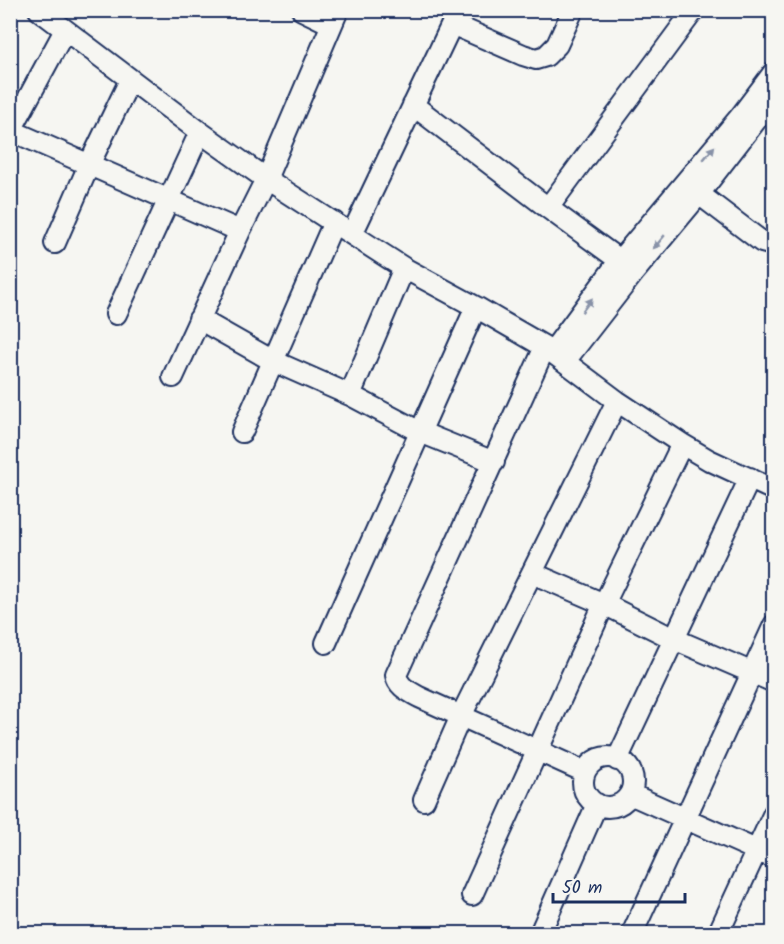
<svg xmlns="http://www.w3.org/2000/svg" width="784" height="944" font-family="Kalam,sans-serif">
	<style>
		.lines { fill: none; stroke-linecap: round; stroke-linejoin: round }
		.street-casing { stroke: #1b2f5e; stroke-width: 24 }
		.street { stroke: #f6f6f2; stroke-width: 20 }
		.oneway { fill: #8892a8 }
	</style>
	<rect width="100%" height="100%" fill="#f6f6f2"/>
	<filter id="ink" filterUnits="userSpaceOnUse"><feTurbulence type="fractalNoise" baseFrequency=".0167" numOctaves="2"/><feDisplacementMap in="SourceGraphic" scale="12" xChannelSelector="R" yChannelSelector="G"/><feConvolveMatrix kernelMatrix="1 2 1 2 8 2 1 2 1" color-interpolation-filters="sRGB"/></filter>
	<g filter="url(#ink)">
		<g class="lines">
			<defs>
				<path id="street" d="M39,10L200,132L266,179L404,268L476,307L545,347L617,401L682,444L709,460L774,490
					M302,10L331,24
					M452,24L523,55L536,59L546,56L557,45L573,10
					M413,105L548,208L630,268
					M10,130L240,231
					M10,132L65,30
					M699,194L762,242L774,245
					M548,208L694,10
					M352,234L452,24L457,10
					M55,243L89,165L130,80
					M116,314L200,132
					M199,319L273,361L350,395L420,432L494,462
					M545,347L396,675C398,687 409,691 419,697L585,772
					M552,352L620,260L740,117L774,72
					M565,361L635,271L699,194L774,97
					M173,377L240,231L266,179L338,10
					M350,395L404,268
					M242,432L334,222
					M532,573L604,604L674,639L774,682
					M326,643L476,307
					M583 782a25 25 0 1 1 50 0a25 25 0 1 1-50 0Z
					M617,760L750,478
					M630,794L774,858
					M424,800L461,716L617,401
					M472,895L604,604L682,444
					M541,931L597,804
					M632,934L774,625
					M718,934L774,813"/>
			</defs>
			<use href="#street" class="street-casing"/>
			<use href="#street" class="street"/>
		</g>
		<defs><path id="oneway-solid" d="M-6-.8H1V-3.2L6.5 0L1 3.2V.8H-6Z" transform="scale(1.5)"/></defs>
		<g class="oneway">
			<use href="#oneway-solid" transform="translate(709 153) rotate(-50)"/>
			<use href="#oneway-solid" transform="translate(659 242) rotate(130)"/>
			<use href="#oneway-solid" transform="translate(587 305) rotate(-53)"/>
		</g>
	</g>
	<rect width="784" height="944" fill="none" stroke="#f6f6f2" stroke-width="36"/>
	<rect x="18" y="18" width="748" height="908" fill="none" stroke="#1b2f5e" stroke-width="2" filter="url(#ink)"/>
	<path d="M553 893v9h132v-9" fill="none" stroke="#1b2f5e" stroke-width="3"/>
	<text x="562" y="893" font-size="18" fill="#1b2f5e" stroke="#f6f6f2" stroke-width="4.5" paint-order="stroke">50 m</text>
</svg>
